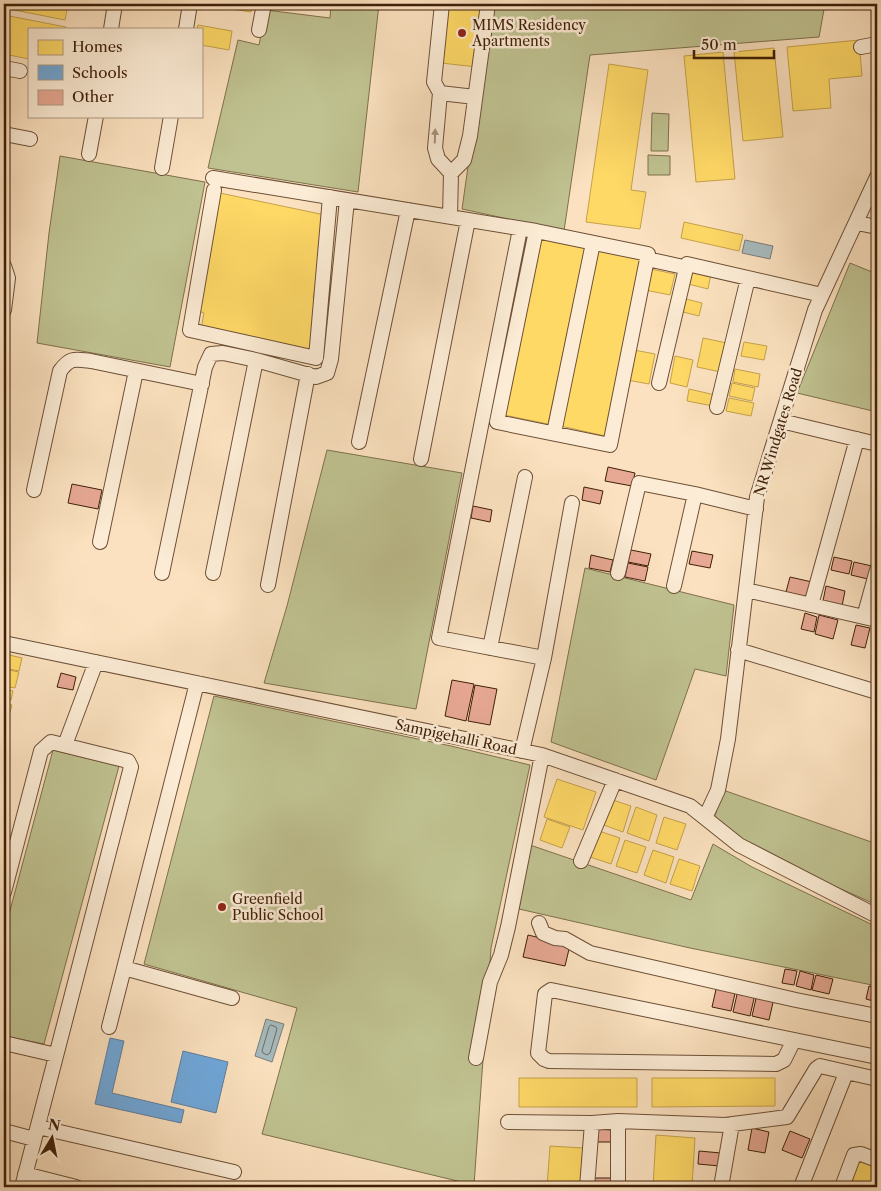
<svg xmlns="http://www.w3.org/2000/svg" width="881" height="1191" font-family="'Libre Caslon Text',serif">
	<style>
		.green { fill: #c0c291; stroke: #7f704c }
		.water { fill: #a5babe; stroke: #7c7c75 }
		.homes { fill: #ffd966; stroke: #c5a14a }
		.schools { fill: #6fa8dc; stroke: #607f9c }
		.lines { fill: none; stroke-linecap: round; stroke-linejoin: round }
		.shore { stroke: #726c63; stroke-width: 1 }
		.building { fill: #e7a894; stroke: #3e1f08 }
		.minor-casing { stroke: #6d5036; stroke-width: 16 }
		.minor { stroke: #fcecd5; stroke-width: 14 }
		.oneway { fill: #a69079 }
		.poi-dot { fill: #8f2418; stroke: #fcecd5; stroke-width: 2 }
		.labels { text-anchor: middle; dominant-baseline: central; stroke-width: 5; stroke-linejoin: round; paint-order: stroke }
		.poi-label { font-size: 14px; fill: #3e1f08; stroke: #fcecd5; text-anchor: start }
		.street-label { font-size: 14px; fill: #3e1f08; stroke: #fcecd5 }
	</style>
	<rect width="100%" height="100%" fill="#fbe1bf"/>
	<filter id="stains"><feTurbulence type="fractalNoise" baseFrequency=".004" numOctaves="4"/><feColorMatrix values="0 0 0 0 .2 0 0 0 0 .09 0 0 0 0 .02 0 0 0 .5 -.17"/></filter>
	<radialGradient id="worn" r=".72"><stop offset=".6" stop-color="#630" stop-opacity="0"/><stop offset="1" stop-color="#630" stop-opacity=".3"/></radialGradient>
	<path class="green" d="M331,4H379L358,192L208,168L238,40L259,45L266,10L330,18Z
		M491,4H825L819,37L590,55L564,231L462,209Z
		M652,113L669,114L668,151H651Z
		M648,155L670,156V175H648Z
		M60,156L205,182L170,367L37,343L49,233Z
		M850,263L877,274V412L797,393Z
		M327,450L462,473L416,709L264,683L287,606Z
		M585,568L734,605L726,676L695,669L656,780L551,742Z
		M214,696L451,746L530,765L491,948L474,1185L262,1134L297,1008L144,964Z
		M53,750L119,766L44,1044L4,1036V933Z
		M723,790L877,844V905L823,881L744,840L714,819Z
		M713,844L752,867L877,927V986L690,948L519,909L530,845L691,900Z"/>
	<path class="water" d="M745,240L773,246L770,259L742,253Z
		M266,1019L284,1024L272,1062L255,1056Z"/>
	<path class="homes" d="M4,4H68L65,20L4,8Z
		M233,4H253L251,12L232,9Z
		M447,4H484L477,67L441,63Z
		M4,15L66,27V29H29V59L4,54Z
		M198,25L232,31L229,50L201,45V29H197Z
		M859,40L862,76L829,79L831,108L793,111L787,47Z
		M774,48L783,137L743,141L734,52Z
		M723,52L735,179L696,182L684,56Z
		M609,64L648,70L631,190L646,192L640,229L586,222Z
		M215,192L325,215L320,265L313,298H316L312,319H314L311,334L313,335L310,351L201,329L204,313L199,311Z
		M684,222L743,235L739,251L681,238Z
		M541,234L586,243L548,424L504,415Z
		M599,246L643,255L605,436L561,426Z
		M650,269L675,274L670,295L645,290Z
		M691,270L711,274L708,289L688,284Z
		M686,299L702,303L699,316L683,312Z
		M703,338L727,343L721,372L697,367Z
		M744,342L767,346L764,360L741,356Z
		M634,350L655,354L649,384L627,380Z
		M675,356L693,360L687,387L670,383Z
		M735,369L760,374L758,387L733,382Z
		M732,383L755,388L752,401L729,396Z
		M689,389L715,395L713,406L687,401Z
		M729,398L754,403L751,416L726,411Z
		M5,654L22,658L19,671L4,668Z
		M4,669L19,672L15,688L4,686Z
		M4,689L13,691L11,700L4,698Z
		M4,704L12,705L9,716L4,714Z
		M557,779L596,792L583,830L544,817Z
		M610,799L631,806L623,832L601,824Z
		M636,807L657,815L649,841L627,833Z
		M664,817L686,824L677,850L656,843Z
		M547,819L570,827L562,848L540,840Z
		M599,831L620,838L611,864L590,857Z
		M625,840L646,847L637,873L616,866Z
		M653,850L674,857L666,883L644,875Z
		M679,859L700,866L692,891L670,884Z
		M519,1078H637V1107H519Z
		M652,1078H775V1106L652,1107Z
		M656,1135L695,1138L692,1187H653Z
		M550,1146L583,1148L580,1187H547Z
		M858,1160L877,1168V1187H848Z"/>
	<path class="schools" d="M110,1038L124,1041L112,1093L184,1110L181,1123L95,1104Z
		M183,1051L228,1062L216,1113L171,1102Z"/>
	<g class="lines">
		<path class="shore" d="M271,1025L276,1027L277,1029L270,1053L267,1055L263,1053L262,1051L269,1027Z"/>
	</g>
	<path class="building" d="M608,467L635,473L632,486L605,481Z
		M72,484L102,490L98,509L68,503Z
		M584,487L603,491L600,504L582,500Z
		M473,506L492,510L490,522L471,518Z
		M631,550L651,554L648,566L628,562Z
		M692,551L713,555L710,568L689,564Z
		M591,555L613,560L610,572L589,568Z
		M834,557L852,561L849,574L831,570Z
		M854,562L872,566L868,579L851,575Z
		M628,563L648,567L645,581L625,577Z
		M790,577L812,582L808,597L786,592Z
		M826,586L845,591L842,606L823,601Z
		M805,613L817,617L814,632L801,629Z
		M819,615L838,620L833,639L815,634Z
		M856,625L870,628L865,648L851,645Z
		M61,673L76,677L73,690L57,687Z
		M452,680L474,684L466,721L445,716Z
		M475,685L497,689L490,725L468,721Z
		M528,935L570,945L565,966L523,957Z
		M785,969L797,971L794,985L782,983Z
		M800,971L814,975L811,990L796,986Z
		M816,975L833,979L829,994L812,990Z
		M717,985L736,989L731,1011L712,1007Z
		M869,986L877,988V1002L866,999Z
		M738,990L755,994L750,1016L733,1012Z
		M757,994L774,998L769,1020L752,1016Z
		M752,1128L769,1132L765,1153L748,1150Z
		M593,1129L613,1130V1142H592Z
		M790,1131L810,1139L802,1158L782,1150Z
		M699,1151L721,1153L720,1166L698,1164Z
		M590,1178H611V1187H589Z"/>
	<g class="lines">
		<defs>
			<path id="minor" d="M442,4L434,82L440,93L435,148L438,159L451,173
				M111,29L115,4
				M186,29L190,4
				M259,30L264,4
				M861,47L877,44
				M4,68L20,71
				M440,93L475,97
				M4,134L30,139
				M89,154L96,116
				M162,168L171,116
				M213,178L536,231L648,254L610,445L497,422L536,231
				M214,190L190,330L316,358L330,197
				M450,217L451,173L464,160L470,136L488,4
				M857,223L877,227
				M520,229L439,638L544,658
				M647,259L679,266
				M4,266L8,278L4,310
				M659,383L687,264L822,295
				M717,407L748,278
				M781,421L877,444
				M554,433L593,243
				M359,442L408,210
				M421,459L468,220
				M34,490L60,371C70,357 75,359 91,361L202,384
				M100,542L136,371
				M162,573L205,367L211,354L223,353L256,360L316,377L327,373L331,359L347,200
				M213,573L256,360
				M618,573L639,483L695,494
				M268,585L308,374
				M674,586L695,494L756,509
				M746,590L877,620
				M811,605L857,439
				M864,617L877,570
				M4,643L542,755L690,806L739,845L877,916
				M490,648L525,477
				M738,650L877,692
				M65,745L96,662
				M522,751L544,658L572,503
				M705,818L718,790L728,739L757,497L815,310L877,177
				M581,861L615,780
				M4,892L41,751L51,742L128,761L131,767L22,1187
				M539,923L543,933L555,938L565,939L590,953L796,1000L877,1016
				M124,968L232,998
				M109,1027L197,683
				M794,1040L784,1060L776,1064L549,1061L544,1059L538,1053L545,994L551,990L877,1057
				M4,1043L56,1055
				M476,1058L490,982L501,955L508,927L542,755
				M618,1121V1187
				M508,1122L592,1123L618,1121L725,1125L787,1117L816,1069L820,1066L877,1079
				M38,1127L234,1172
				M4,1131L34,1139
				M25,1174L76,1187
				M587,1187L592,1123
				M721,1187L732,1124
				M801,1187L846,1073
				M842,1187L854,1155L861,1154L877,1160"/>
		</defs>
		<use href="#minor" class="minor-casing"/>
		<use href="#minor" class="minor"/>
	</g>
	<defs><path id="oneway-solid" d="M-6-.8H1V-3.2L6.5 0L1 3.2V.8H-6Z" transform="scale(1.25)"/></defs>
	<use class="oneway" href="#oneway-solid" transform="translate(435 136) rotate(-88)"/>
	<g class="poi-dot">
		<circle cx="462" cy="33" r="5"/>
		<circle cx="222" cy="907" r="5"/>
	</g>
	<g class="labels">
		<g class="poi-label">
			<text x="472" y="25">MIMS Residency<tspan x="472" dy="16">Apartments</tspan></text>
			<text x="232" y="899">Greenfield<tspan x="232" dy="16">Public School</tspan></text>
		</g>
		<g class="street-label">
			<text transform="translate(778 432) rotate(-73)">NR Windgates Road</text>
			<text transform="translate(456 737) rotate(12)">Sampigehalli Road</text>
		</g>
	</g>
	<rect width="881" height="1191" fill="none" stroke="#fbe1bf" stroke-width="20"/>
	<rect x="5" y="5" width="871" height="1181" fill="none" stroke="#3e1f08" stroke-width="2.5"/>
	<rect x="10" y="10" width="861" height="1171" fill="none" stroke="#3e1f08"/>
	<rect x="28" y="28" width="175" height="90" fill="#fcecd5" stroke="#b09a83"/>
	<rect x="38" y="40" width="25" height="15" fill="#ffd966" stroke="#b09a83"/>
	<text x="72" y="52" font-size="15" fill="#3e1f08">Homes</text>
	<rect x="38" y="65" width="25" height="15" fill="#6fa8dc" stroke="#b09a83"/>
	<text x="72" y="78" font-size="15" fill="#3e1f08">Schools</text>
	<rect x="38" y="90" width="25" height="15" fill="#e7a894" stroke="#b09a83"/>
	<text x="72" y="102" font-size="15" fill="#3e1f08">Other</text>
	<g transform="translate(52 1138) rotate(10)" stroke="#fcecd5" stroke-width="4" paint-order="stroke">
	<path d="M0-4L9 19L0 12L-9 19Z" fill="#3e1f08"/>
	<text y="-8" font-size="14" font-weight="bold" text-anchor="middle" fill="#3e1f08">N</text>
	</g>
	<path d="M694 50v8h80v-8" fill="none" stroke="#3e1f08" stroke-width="2.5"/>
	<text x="701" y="50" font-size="15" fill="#3e1f08" stroke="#fcecd5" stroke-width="4" paint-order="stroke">50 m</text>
	<rect width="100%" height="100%" filter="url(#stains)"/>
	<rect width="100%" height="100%" fill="url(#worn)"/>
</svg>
